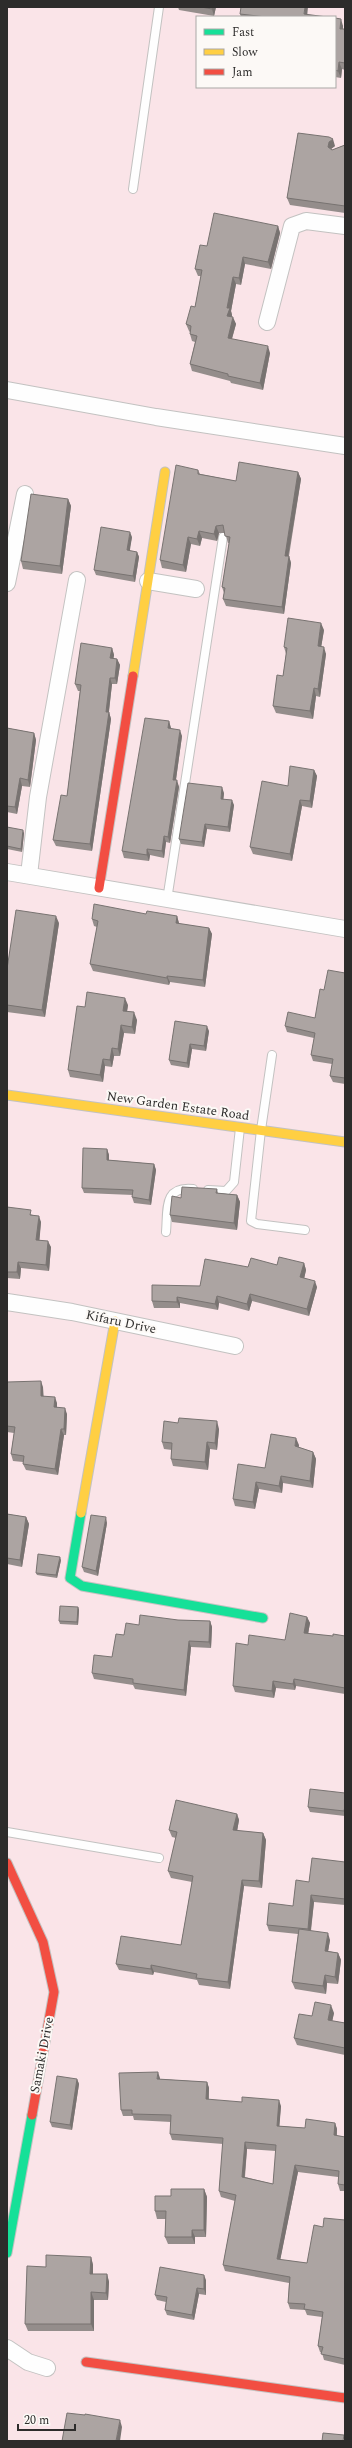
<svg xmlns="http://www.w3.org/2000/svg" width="352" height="2448" font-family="Spectral,serif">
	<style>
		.green { fill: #fae4e8; fill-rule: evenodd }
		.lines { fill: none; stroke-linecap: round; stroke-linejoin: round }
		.lane-casing { stroke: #c3c2c1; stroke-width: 10 }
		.street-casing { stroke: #c3c2c1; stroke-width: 18 }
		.fast-casing { stroke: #c3c2c1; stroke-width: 11 }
		.slow-casing { stroke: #c3c2c1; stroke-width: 11 }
		.jam-casing { stroke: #c3c2c1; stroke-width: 11 }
		.lane { stroke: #fefefe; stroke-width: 8 }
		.street { stroke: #fefefe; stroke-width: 16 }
		.fast { stroke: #16e098; stroke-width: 9 }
		.slow { stroke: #ffcf43; stroke-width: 9 }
		.jam { stroke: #f24e42; stroke-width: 9 }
		.wall { fill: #948d8b; fill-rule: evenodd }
		.shaded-wall { fill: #787371 }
		.building { fill: #aca4a2; stroke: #787371; fill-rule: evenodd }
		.labels { text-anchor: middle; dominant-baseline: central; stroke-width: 4; stroke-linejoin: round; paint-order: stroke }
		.street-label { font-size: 13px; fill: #2d2c2b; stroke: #fcf9f6 }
	</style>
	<rect width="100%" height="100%" fill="#fbf9f7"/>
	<path class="green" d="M7,7H345V2441H7ZM197,17H335V87H197Z"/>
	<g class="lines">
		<defs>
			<path id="lane" d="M133,189L159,7
				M167,900L223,537
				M272,1055L261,1130L251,1221L257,1224L305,1230
				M208,1190L226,1191L234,1182L240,1128
				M166,1232C168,1209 163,1186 193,1189
				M7,1832L159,1858"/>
			<path id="street" d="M267,322L292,226L306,221L345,226
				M7,390L156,417L345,446
				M148,581L196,589
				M7,583L25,494
				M7,872L345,929
				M29,875L38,797L77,580
				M7,1302L72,1312L235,1346
				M7,2348L28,2362L47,2368"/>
			<path id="fast" d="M81,1513L70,1578L82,1586L263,1618
				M7,2253L32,2115"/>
			<path id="slow" d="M133,676L165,472
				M7,1095L345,1142
				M81,1513L115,1321"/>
			<path id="jam" d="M99,888L133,676
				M7,1863L43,1942L54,1992L32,2115
				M86,2362L345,2398"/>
		</defs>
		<use href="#lane" class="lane-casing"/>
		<use href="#street" class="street-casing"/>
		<use href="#fast" class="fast-casing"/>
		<use href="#slow" class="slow-casing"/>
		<use href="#jam" class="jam-casing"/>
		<use href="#lane" class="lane"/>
		<use href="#street" class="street"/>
		<use href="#fast" class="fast"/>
		<use href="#slow" class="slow"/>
		<use href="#jam" class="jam"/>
	</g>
	<path class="wall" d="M178,7H216L214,16L179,10Z
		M240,14L308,15L327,17H241Z
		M335,18L343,26V29H345V70L342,69L341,78L335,77Z
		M298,133L335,146L331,149L332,150L345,145V213L290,205L287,198Z
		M278,226L280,233L271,269L245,264L241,285L236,284L231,311L232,315V317L236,324L232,339L270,353L263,390L231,383L230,381L192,371L190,364L195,342L192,341L190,334V332L189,331L186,324L195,307L201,276H198L195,269L207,246Z
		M198,470L200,474L236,481L298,472L301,479L289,556L291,563L284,614L226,606L223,599L224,593L222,587L229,543H228L225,533H219L217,541L202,538L200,546L191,544L186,572L162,568L160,560Z
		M68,499L71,506L62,574L23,569L21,561Z
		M132,537L129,551L137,552L139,557L135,582L96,575L94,570Z
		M324,630L321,647L326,654L320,697L316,696L313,719L276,713L273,706L283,676L286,654L284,647Z
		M112,648L114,655L113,658L117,659L120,665L117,684H112L109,712L111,719L92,851L56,846L53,840L67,796L80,691H78L75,684Z
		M169,721L171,729L182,736L176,780L179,787L170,843L166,842L164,858L150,855L149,861L124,858L122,851Z
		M7,728L34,733L36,740L30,787L22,786L17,814L7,812Z
		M314,770L317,776L312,808L302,806L292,861L253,854L250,847L288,786Z
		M224,793L223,799L234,805L230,832L207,829L204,847L181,844L179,839Z
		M7,827L24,833L22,852L7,849Z
		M146,914L177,916L179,924L209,928L212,934L205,987L170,982L169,985L93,971L90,964L97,927L94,926L92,919Z
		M59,923L45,1017L7,1012V969Z
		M345,973V1084L333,1082L330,1076L332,1064L313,1061L311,1055L314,1038L287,1032L285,1026L315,1018L324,990Z
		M128,1005L127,1011L137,1020L135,1034L124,1033L120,1056H114L112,1067L105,1066L103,1082L70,1077L68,1070L85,1007Z
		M175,1021L209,1031L206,1051L192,1049L189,1068L171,1065L169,1060Z
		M107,1149L109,1155V1160L154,1164L156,1170L151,1205L134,1203L132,1197L133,1195L84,1193L82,1188Z
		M217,1189L218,1193L237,1195L240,1202L237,1230L172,1222L170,1215L181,1198Z
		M7,1207L33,1215L41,1222L39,1240L51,1247L49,1271L21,1268L20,1279L7,1278Z
		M304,1263L306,1270L304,1278L317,1287L309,1316L252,1301L249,1311L219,1303L218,1310L180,1303V1308H154L152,1301L200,1286L248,1267Z
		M7,1382L43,1387V1396L57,1403V1407L67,1414L66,1435H64L58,1475L26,1470L23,1464V1462L13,1461L11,1454L14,1433L7,1432Z
		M219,1429L217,1450L210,1449L208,1470L173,1466L171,1459L172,1450L164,1449L162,1442Z
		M299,1445L298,1447L313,1452L316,1459L313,1488L283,1483L282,1493L259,1489L255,1509L235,1506L233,1499L265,1468Z
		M7,1514L26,1517L29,1524L22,1567L7,1564Z
		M107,1523L98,1576L84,1572L82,1567Z
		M61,1560L57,1578L37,1575L36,1573Z
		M78,1607L79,1610L78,1625L60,1624L59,1621Z
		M307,1617L310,1623L308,1634L333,1636H345V1694L296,1686L295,1690L276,1688L274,1698L235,1692L233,1686L248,1645L285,1640Z
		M178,1620L210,1621L212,1627L211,1648L191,1647L186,1696L135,1689L133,1685L94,1679L92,1673L112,1657L124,1635L139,1625Z
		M345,1793V1816L310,1812L308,1807Z
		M237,1814L239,1820L237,1831L263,1833L266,1840L262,1888L244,1886L230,1989L199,1985L197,1980L154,1972L153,1975L119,1970L116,1964L181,1945L192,1882L171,1878L168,1871L176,1838L172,1837L169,1830Z
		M345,1862V1905L314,1902L311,1931L330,1940L328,1951L338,1953L341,1960L338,1984L327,1983L326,1994L295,1989L292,1982L298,1934L269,1931L267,1925L293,1906L309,1882Z
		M334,2013L332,2021L345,2023V2055L297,2045L294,2038L312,2016Z
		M160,2078V2079L207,2082L209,2088V2100L281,2106L279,2126L305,2128L335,2123L337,2129V2136L345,2137V2191H340L338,2184V2177L298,2172L280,2260L307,2263L323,2227L345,2220V2365L324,2360L322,2353L320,2352L318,2346L322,2317L307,2315L305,2310L290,2309L288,2303L289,2283L225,2271L223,2265L235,2201L221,2197L219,2191L223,2144L172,2140L170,2134L171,2122L134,2120L133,2116H123L121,2110ZM247,2149L276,2151L273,2184L245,2177Z
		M77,2079L79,2084L72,2130L52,2127L50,2122Z
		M204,2189L207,2197L206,2237H195V2244H168L165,2237L166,2219H157L155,2211L171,2196Z
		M91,2257L93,2265V2274H107L109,2282L108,2300H94V2331H28L25,2324L46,2267Z
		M206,2280V2295L199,2294L194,2320L167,2315L165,2310L166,2302L157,2300L155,2295Z"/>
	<path class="shaded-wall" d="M212,7H216L214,16L212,9Z
		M305,7H308L307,17L304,14Z
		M341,19L343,26L342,36L340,29Z
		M339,62L342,69L341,78L338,71Z
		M333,139L335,146L331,149L328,147L329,142Z
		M278,226L280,233L271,269L268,262Z
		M243,257L245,264L241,285L239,278Z
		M233,277L236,284L231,311L232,315L230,323L227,316V308Z
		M233,317L236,324L230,345L228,338Z
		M268,346L270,353L263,390L260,383Z
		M298,472L301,479L287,563L285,556Z
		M68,499L71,506L62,574L60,566Z
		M216,526L219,533L217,541L214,534Z
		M199,531L202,538L200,546L197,539Z
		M130,532L132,537L129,556L127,550Z
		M188,537L191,544L186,572L183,565Z
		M137,552L139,557L135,582L133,576Z
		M289,556L291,563L284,614L282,607Z
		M321,623L324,630L320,654L318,646Z
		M324,647L326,654L320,697L318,689Z
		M112,648L114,655L113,664L110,658Z
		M117,659L120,665L117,684L115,678Z
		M110,678L112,684L108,718L106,712Z
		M314,688L316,696L313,719L310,711Z
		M109,712L111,719L92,851L90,844Z
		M169,721L171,728L170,734L168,728Z
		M180,730L182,736L175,786L173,780Z
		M34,733L36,740L30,787L28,780Z
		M314,770L317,776L312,808L310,801Z
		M20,778L22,786L17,814L15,807Z
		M177,780L179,787L170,843L168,837Z
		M222,787L224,793L223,804L221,799Z
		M232,800L234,805L230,832L228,827Z
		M300,800L302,806L292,861L290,854Z
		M205,824L207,829L204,847L202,842Z
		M23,830L24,833L22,852L21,849Z
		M164,836L166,842L164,858L162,851Z
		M147,849L150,855L149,861L147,855Z
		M56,916L59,923L45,1017L42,1010Z
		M177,916L179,923L178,930L176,923Z
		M209,928L212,934L205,987L203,980Z
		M167,976L170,982L169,985L167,978Z
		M125,998L128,1005L126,1018L123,1011Z
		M134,1012L137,1020L135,1034L132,1027Z
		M121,1025L124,1033L120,1056L118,1049Z
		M207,1026L209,1031L206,1051L204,1046Z
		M190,1044L192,1049L189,1068L187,1063Z
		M112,1048L114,1056L112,1067L110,1060Z
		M103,1059L105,1066L103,1082L100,1075Z
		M107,1149L109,1155V1165L107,1160Z
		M154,1164L156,1170L151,1205L149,1200Z
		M237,1195L240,1202L237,1230L234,1223Z
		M39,1216L41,1222L39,1246L36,1240Z
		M48,1241L51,1247L49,1271L46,1265Z
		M18,1262L21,1268L20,1279L17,1272Z
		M304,1263L306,1270L303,1284L300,1277Z
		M315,1281L317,1287L309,1316L307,1309Z
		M250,1294L252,1301L249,1311L247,1304Z
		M217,1296L219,1303L218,1310L215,1304Z
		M177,1297L180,1303V1308L177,1302Z
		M41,1381L43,1387L44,1402L41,1396Z
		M55,1397L57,1403V1413L54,1407Z
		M65,1408L67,1414L66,1435L64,1429Z
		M217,1421L219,1429L217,1450L215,1443Z
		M61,1429L64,1435L58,1475L55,1469Z
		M296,1438L299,1445L298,1453L295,1446Z
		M207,1442L210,1449L208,1470L205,1462Z
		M313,1452L316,1459L313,1488L310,1481Z
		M281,1476L283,1483L282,1493L279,1486Z
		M256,1482L259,1489L255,1509L253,1502Z
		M26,1517L29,1524L22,1567L20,1560Z
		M106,1517L107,1523L98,1576L96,1571Z
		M60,1557L61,1560L57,1578L56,1575Z
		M78,1607L79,1610L78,1625L77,1622Z
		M307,1617L310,1623L307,1640L304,1633Z
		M210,1621L212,1627L211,1648L209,1642Z
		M189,1641L191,1647L186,1696L184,1690Z
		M294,1679L296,1686L295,1690L293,1684Z
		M273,1681L276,1688L274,1698L272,1691Z
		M237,1814L239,1820L236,1837L233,1830Z
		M263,1833L266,1840L262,1888L259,1881Z
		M242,1880L244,1886L230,1989L228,1982Z
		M311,1895L314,1902L310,1936L308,1929Z
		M328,1933L330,1940L327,1958L325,1951Z
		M338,1953L341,1960L338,1984L335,1977Z
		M151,1965L154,1972L153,1975L151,1969Z
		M325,1975L327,1983L326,1994L323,1986Z
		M331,2005L334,2013L331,2027L328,2020Z
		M158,2072L160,2078V2085L157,2079Z
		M77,2079L79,2084L72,2130L70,2125Z
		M207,2082L209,2088L208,2105L206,2099Z
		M279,2100L281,2106L279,2132L277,2126Z
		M335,2123L337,2129L336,2142L334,2135Z
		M245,2142L247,2149L244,2183L242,2177Z
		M295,2165L298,2172L279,2266L277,2259Z
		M204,2189L207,2197L206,2237L204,2230Z
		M192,2230L195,2237V2244L192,2237Z
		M91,2257L93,2265V2281L90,2274Z
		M107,2274L109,2282L108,2300L106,2293Z
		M204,2275L206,2280V2295L204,2289Z
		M197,2288L199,2294L194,2320L192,2315Z
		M91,2292L94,2300V2331L91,2324Z
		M120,2420L122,2427L120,2441H116Z"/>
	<path class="building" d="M201,7H212V9Z
		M241,7H305L304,14L327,17H266L240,14Z
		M335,18L341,19L340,29H345V63L339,62L338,71L335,70Z
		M298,133L329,137L333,139L329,142L328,147L332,150L345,145V206L287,198Z
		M214,213L278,226L268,262L243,257L239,278L233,277L227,308H230L227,316L233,317L228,338L268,346L260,383L228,376V374L190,364L197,336L190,334L191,326L186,324L191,306L195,307L202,270L195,269L200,245L207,246Z
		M239,462L298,472L285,556H289L282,607L223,599L225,588L222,587L230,537L225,536L223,525L216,526L214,534L199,531L197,539L188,537L183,565L160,560L176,465L198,470V474L236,481Z
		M31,494L68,499L60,566L21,561Z
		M101,527L130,532L127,550L137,552L133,576L94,570Z
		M288,618L321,623L318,646L324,647L318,689L314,688L310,711L273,706L277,675L283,676L287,648L284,647Z
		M81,643L112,648L110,658L117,659L115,678H110L106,712H109L90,844L53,840L61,795L67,796L81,685L75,684Z
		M145,718L169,721L168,728L180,730L173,780H177L168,837L164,836L162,851L147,849V855L122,851Z
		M7,728L34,733L28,780L20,778L15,807L7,806Z
		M290,766L314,770L310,801L300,800L290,854L250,847L262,781L288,786Z
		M188,783L222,787L221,799L232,800L228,827L205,824L202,842L179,839Z
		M7,827L23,830L21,849L7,846Z
		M94,904L146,914L147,911L177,916L176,923L209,928L203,980L167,976V978L90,964L98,921L92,919Z
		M16,910L56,916L42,1010L7,1005V969Z
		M328,970L345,973V1078L330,1076L333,1059L311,1055L315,1033L285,1026L288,1012L315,1018L320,989L324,990Z
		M87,992L125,998L123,1011L134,1012L132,1027L121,1025L118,1049L112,1048L110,1060L103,1059L100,1075L68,1070L77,1006L85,1007Z
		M175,1021L207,1026L204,1046L190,1044L187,1063L169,1060Z
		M83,1148L107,1149V1160L154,1164L149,1200L132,1197L133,1190L82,1188Z
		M182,1187L217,1189L216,1193L237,1195L234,1223L170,1215L172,1196L181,1198Z
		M7,1207L31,1210L30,1215L39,1216L36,1240L48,1241L46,1265L18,1262L17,1272H7Z
		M279,1257L304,1263L300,1277L315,1281L307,1309L250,1294L247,1304L217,1296L215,1304L177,1297V1302L152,1301V1285L200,1286L205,1259L248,1267L251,1258L277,1265Z
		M41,1381V1396L55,1397L54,1407L65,1408L64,1429H61L55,1469L23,1464L24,1456L11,1454L15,1427L7,1426V1382Z
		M179,1418L217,1421L215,1443L207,1442L205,1462L171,1459L172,1443L162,1442L164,1421L178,1423Z
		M271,1434L296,1438L295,1446L313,1452L310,1481L281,1476L279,1486L256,1482L253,1502L233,1499L238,1464L265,1468Z
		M7,1514L26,1517L20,1560L7,1558Z
		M91,1515L106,1517L96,1571L82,1567Z
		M38,1554L60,1557L56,1575L36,1573Z
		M60,1606L78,1607L77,1622L59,1621Z
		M290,1613L307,1617L304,1633L333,1636V1634L345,1636V1688L294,1679L293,1684L273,1681L272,1691L233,1686L236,1643L248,1645L249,1635L285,1640Z
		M140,1615L178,1620L210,1621L209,1642L189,1641L184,1690L133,1683V1679L92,1673L94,1655L112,1657L116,1634L124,1635L126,1623L139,1625Z
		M310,1789L345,1793V1806L344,1811L308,1807Z
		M176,1800L237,1814L233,1830L263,1833L259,1881L242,1880L228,1982L196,1978L197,1974L151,1965V1969L116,1964L121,1936L181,1945L193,1876L168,1871L177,1832L169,1830Z
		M312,1858L345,1862V1899L311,1895L308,1929L267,1925L269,1903L293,1906L296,1880L309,1882Z
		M299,1929L328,1933L325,1951L338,1953L335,1977L325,1975L323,1986L292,1982Z
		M315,2002L331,2005L328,2020L345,2023V2048L294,2038L299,2014L312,2016Z
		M158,2072L157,2079L207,2082L206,2099L242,2102V2097L279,2100L277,2126L305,2128L306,2119L335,2123L334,2135L345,2137V2185L338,2184L339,2171L295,2165L277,2259L307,2263L314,2225L323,2227L324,2218L345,2220V2359L321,2354L323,2347L318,2346L323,2312L304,2309L305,2304L288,2303L290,2277L223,2265L236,2195L219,2191L223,2138L170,2134L171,2115L132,2114V2110H121L119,2073ZM245,2142L276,2145L273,2184L242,2177Z
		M57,2076L77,2079L70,2125L50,2122Z
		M171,2189H204V2230H192V2237H165L166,2211H155V2196H171Z
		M46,2255L91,2257L90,2274H107L106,2293L91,2292V2324H25L27,2266L46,2267Z
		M160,2267L204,2275V2289L197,2288L192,2315L165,2310L167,2297L155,2295Z
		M67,2413L85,2415V2414L120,2420L116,2441H62Z
		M323,2433L344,2435L343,2441H322Z"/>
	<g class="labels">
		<g class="street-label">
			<text transform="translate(178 1106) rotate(8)">New Garden Estate Road</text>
			<text transform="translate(121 1322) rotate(12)">Kifaru Drive</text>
			<text transform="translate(42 2055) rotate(-79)">Samaki Drive</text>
		</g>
	</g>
	<rect width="352" height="2448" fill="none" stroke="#2d2c2b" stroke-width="16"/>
	<rect x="196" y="16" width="140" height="72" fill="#fcf9f6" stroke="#a9a7a5"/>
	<rect x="204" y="29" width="20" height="6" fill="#16e098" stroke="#a9a7a5"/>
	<text x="232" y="36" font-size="12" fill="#2d2c2b">Fast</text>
	<rect x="204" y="49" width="20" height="6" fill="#ffcf43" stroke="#a9a7a5"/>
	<text x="232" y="56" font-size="12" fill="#2d2c2b">Slow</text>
	<rect x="204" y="69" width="20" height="6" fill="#f24e42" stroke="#a9a7a5"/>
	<text x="232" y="76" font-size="12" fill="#2d2c2b">Jam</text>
	<path d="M18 2424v6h57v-6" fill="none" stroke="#2d2c2b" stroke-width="2"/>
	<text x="24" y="2424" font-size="12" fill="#2d2c2b" stroke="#fcf9f6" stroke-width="3" paint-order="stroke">20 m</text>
</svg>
